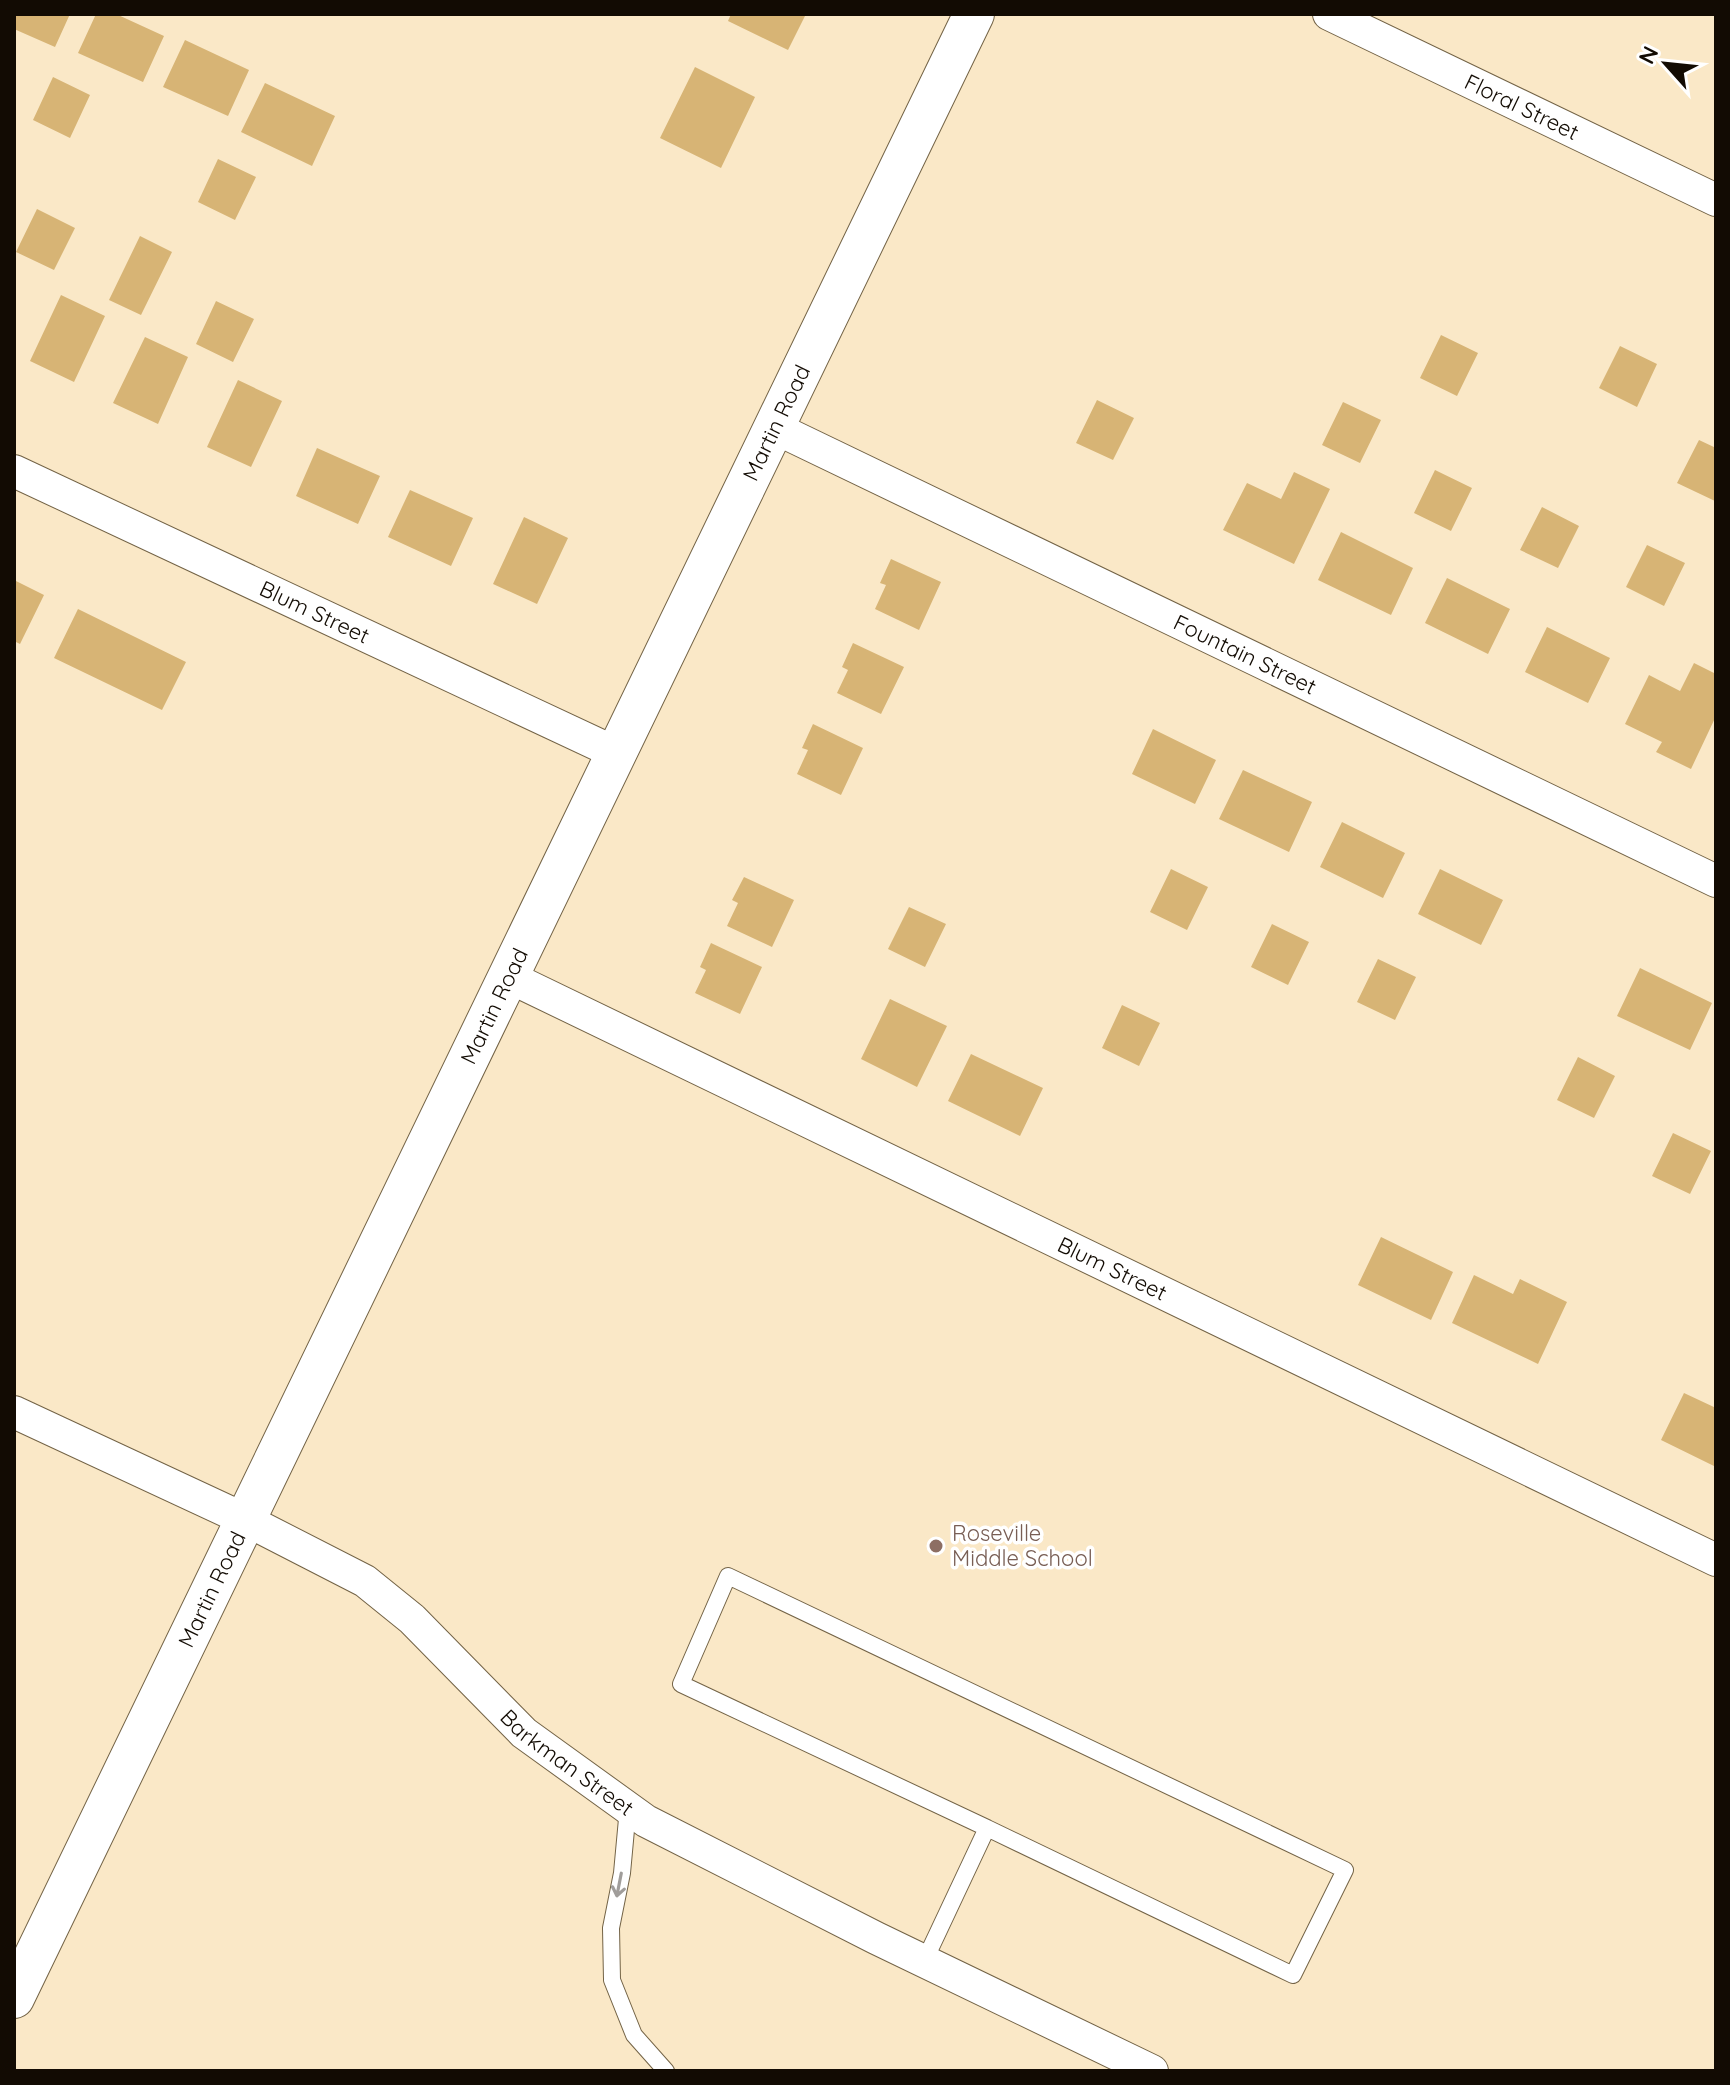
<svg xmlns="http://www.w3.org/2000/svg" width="1730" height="2085" font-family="Quicksand,sans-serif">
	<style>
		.building { fill: #d7b475 }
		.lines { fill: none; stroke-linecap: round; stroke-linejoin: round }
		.service-casing { stroke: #736346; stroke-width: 18 }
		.minor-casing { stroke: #736346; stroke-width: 34 }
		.tertiary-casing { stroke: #736346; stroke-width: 42 }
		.service { stroke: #fff; stroke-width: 16 }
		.minor { stroke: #fff; stroke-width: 32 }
		.tertiary { stroke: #fff; stroke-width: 40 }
		.oneway { stroke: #a09d9a }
		.education-dot { fill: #8d6e63; stroke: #fff; stroke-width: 3 }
		.labels { text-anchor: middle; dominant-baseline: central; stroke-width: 7; stroke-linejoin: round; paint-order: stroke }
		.street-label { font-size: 22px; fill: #120b03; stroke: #fff }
		.education-label { font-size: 22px; fill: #785e54; stroke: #fff; text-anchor: start }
	</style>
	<rect width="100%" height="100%" fill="#fae8c7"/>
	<path class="building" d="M14,14H70L55,47L14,29Z
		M96,14H116L164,36L143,82L78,53Z
		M731,14H806L788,50L728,21Z
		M185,40L249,70L228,116L163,87Z
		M695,67L755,97L721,168L660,138Z
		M53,77L90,95L70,138L33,120Z
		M265,83L335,116L312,166L241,132Z
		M218,159L256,177L235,220L198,202Z
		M37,209L75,228L54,270L16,252Z
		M140,236L172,252L141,315L109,300Z
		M61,295L105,316L74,382L30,361Z
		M216,301L254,319L233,362L196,344Z
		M1441,335L1478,353L1457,396L1420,378Z
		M145,337L188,357L158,424L113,403Z
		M1620,346L1657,364L1637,407L1599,388Z
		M238,380L282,401L251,467L207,447Z
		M1097,400L1134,418L1113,460L1076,443Z
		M1343,402L1381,420L1360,463L1322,445Z
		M1699,440L1716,448L1715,501L1677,483Z
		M317,448L380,476L358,524L296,496Z
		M1435,470L1472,488L1451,531L1414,513Z
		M1294,472L1330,489L1294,564L1223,530L1247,483L1281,499Z
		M410,490L473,518L451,566L388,537Z
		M1542,507L1579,526L1558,568L1520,550Z
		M524,517L568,538L537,604L493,584Z
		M1341,532L1413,568L1391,615L1318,580Z
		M1647,545L1685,563L1664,606L1626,587Z
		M891,559L941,582L919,630L875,609L886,585L880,583Z
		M1447,578L1510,609L1488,654L1425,623Z
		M14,580L44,595L20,644L14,641Z
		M78,609L186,662L162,710L54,658Z
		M1547,627L1610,658L1588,703L1525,672Z
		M853,643L904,667L881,714L837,693L848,670L842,667Z
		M1694,663L1716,674V716L1691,769L1656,752L1662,742L1625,724L1649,675L1680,691Z
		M813,724L863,748L841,795L797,774L808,750L802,748Z
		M1153,729L1216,760L1195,804L1132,774Z
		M1243,770L1312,802L1289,852L1219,819Z
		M1342,822L1405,853L1383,898L1320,867Z
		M1171,869L1208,887L1187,930L1150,912Z
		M1440,869L1503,900L1481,945L1418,914Z
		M744,877L794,900L772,947L727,926L738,903L732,900Z
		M909,907L946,924L925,967L888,949Z
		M1272,924L1309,942L1288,985L1251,967Z
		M711,943L762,967L740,1014L695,993L706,970L700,967Z
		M1378,959L1416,977L1395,1020L1357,1002Z
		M1640,968L1712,1003L1690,1050L1617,1016Z
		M890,999L947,1026L917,1087L861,1059Z
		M1122,1005L1160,1023L1139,1066L1102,1048Z
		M971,1054L1043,1088L1020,1136L948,1101Z
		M1578,1057L1615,1076L1594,1118L1557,1100Z
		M1673,1133L1711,1151L1690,1194L1652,1176Z
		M1381,1237L1453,1272L1431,1320L1358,1285Z
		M1474,1275L1513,1294L1520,1279L1567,1302L1538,1364L1452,1323Z
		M1684,1393L1716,1408V1467L1661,1440Z"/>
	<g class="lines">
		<defs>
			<path id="service" d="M628,1808L622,1873L611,1928L612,1980L634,2035L666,2071
				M924,1962L987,1828L1293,1975L1345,1870L728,1576L681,1684L987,1828"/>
			<g id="minor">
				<path id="s1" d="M1329,14L1716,200"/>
				<path id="s2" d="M773,427L1716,881"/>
				<path id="s3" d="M14,471L616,753"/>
				<path id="s4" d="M509,977L1716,1560"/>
				<path id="s5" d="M14,1412L244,1519L365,1581L412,1619L524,1733L646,1821L876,1938L1152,2071"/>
			</g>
			<g id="tertiary">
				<path id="s6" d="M14,1998L974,14"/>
			</g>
		</defs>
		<use href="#service" class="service-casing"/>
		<use href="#minor" class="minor-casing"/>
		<use href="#tertiary" class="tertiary-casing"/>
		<use href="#service" class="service"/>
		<use href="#minor" class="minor"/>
		<use href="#tertiary" class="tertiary"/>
	</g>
	<defs><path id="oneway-shaft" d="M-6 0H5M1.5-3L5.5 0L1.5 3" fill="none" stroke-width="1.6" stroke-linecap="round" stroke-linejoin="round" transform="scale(2)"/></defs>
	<use class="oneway" href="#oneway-shaft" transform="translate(619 1885) rotate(101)"/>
	<circle class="education-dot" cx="936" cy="1546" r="8"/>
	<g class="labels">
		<g class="street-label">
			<text stroke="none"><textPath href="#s1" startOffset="214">Floral Street</textPath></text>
			<text stroke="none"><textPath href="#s6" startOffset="1750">Martin Road</textPath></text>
			<text stroke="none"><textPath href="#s3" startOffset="332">Blum Street</textPath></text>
			<text stroke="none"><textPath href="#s2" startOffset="524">Fountain Street</textPath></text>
			<text stroke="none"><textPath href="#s6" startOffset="1102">Martin Road</textPath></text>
			<text stroke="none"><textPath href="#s4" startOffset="670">Blum Street</textPath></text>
			<text stroke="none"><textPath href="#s6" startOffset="454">Martin Road</textPath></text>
			<text stroke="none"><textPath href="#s5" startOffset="662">Barkman Street</textPath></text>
		</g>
		<g class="education-label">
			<text x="952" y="1533">Roseville<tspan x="952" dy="25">Middle School</tspan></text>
		</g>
	</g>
	<rect width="1730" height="2085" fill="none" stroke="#120b03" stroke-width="32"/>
	<g transform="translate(1666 64) rotate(297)" stroke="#ffffff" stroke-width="6" paint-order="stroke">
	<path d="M0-6L14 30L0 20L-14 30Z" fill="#120b03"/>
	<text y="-12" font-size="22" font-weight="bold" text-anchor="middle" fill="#120b03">N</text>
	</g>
</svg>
